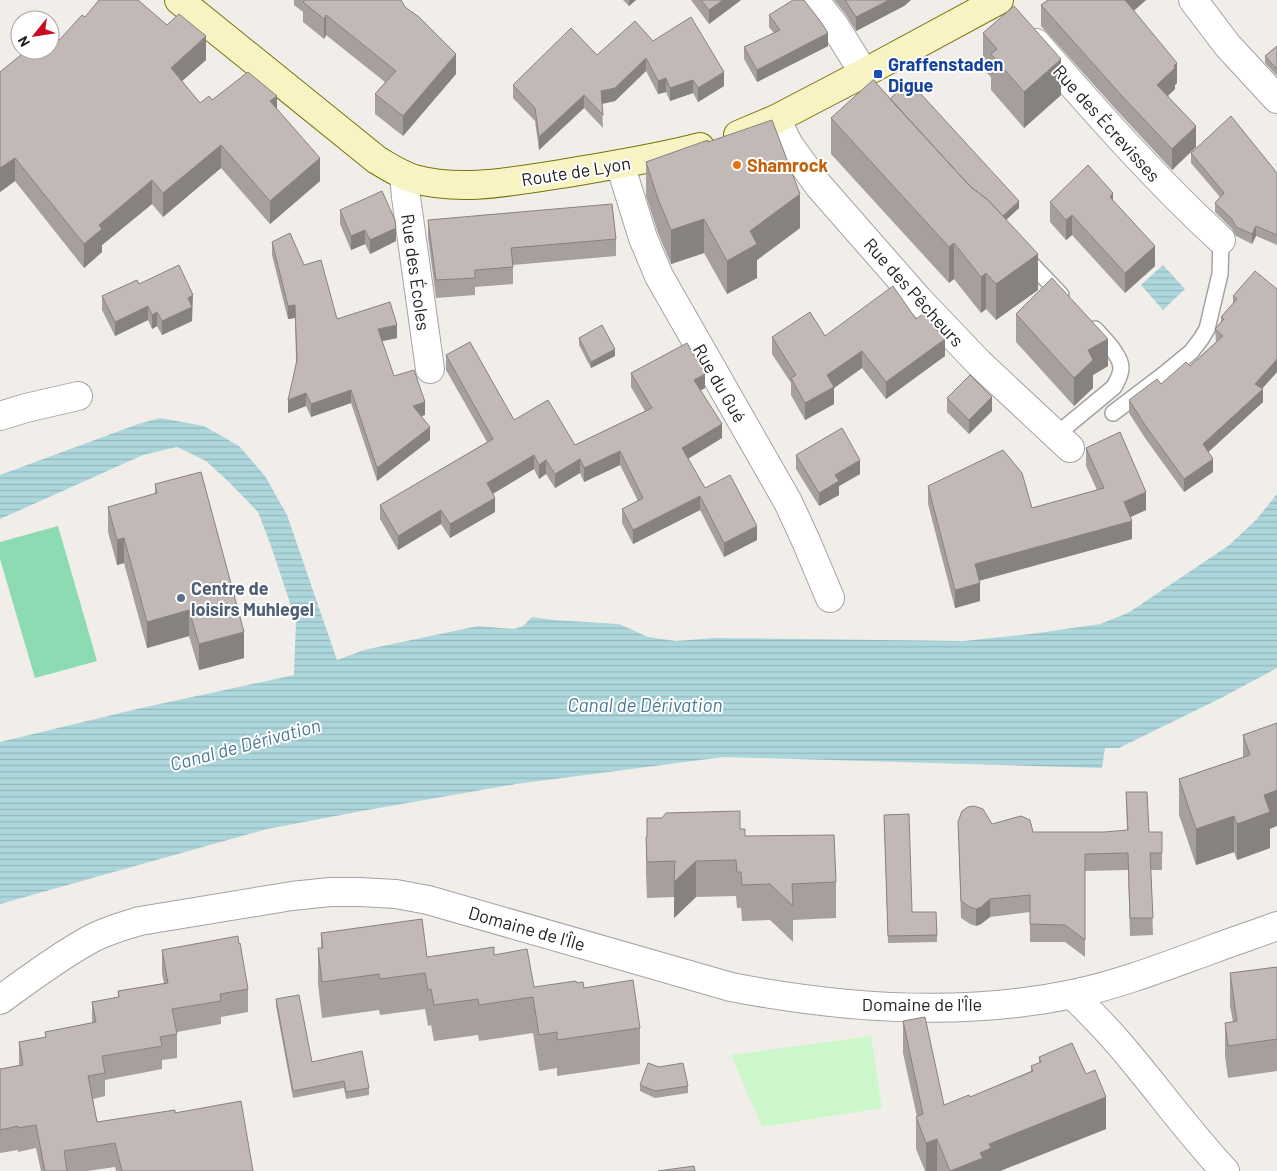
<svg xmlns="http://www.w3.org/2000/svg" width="1277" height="1171" font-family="Barlow,sans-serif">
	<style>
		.park { fill: #ccf7ca }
		.pitch { fill: #8cdbb3 }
		.water { fill: url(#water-rules) }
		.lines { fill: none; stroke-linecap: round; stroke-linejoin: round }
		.service-casing { stroke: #a3a3a3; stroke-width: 18 }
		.minor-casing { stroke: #a3a3a3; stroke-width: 30 }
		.secondary-casing { stroke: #76750c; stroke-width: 30 }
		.service { stroke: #fff; stroke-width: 15 }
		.minor { stroke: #fff; stroke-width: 28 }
		.secondary { stroke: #f7f3c2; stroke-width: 28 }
		.wall { fill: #a79f9d }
		.shaded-wall { fill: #88827f }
		.building { fill: #c2b9b6; stroke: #88827f }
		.transit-dot { fill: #1a4fb4; stroke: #fff; stroke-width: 2 }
		.food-dot { fill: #e8710a; stroke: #fff; stroke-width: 2 }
		.service-dot { fill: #5c6f8a; stroke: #fff; stroke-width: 2 }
		.labels { text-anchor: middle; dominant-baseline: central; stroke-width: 4; stroke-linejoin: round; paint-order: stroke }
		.transit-label { font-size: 18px; font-weight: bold; fill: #164399; stroke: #fff; text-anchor: start }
		.street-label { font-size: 18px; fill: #222; stroke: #fff }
		.food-label { font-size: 18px; font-weight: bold; fill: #c56008; stroke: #fff; text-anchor: start }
		.service-label { font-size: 18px; font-weight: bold; fill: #4e5e75; stroke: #fff; text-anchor: start }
		.water-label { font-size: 19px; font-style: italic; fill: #487996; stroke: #fff }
	</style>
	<defs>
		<pattern id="water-rules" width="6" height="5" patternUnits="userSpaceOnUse" patternTransform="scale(1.25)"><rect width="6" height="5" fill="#add7dc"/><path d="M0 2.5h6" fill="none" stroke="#95b8bc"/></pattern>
	</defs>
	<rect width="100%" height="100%" fill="#f1eee9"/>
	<path class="park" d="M871,1036L882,1108L762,1127L731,1055Z"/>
	<path class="pitch" d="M58,526L97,661L35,678L0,559V542Z"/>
	<path class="water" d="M1163,265L1185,289L1163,310L1141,285Z
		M160,418L204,426L239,446L265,476L287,515L337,660L364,650L478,626L514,629L523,626L532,617L553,620L619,624L648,637L676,641L714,638L964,641L1031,634L1100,624L1128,613L1228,546L1256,520L1277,494V668L1221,698L1119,748H1105L1102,768L724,757L516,784L362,811L267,829L0,904V742L141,708L294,675L296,621L271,546L258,512L230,483L206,461L177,447L143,455L0,519V475L138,424Z"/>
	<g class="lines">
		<defs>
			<path id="service" d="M1024,256L1061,295
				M1113,413L1163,375L1191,352L1201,339L1207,329L1220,274L1221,240
				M1056,435L1114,387C1117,381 1121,375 1121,368C1121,355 1104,339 1095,329"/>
			<path id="minor" d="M814,0L834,25L864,73
				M1193,0L1228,46L1277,99
				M1036,43C1095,111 1155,179 1221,240
				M776,119L789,145L819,186L918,299L979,363L1070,448
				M620,164L643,238L659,276L788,502L806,541L830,598
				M404,175L406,197L430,369
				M0,416L26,408L78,396
				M1072,994C1091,1013 1110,1032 1127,1053C1160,1092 1190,1134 1225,1171
				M0,1000C29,979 58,957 89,940C105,931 123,926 140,921L292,896L330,892H360L396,894L428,900L731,987C840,1008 963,1017 1073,994C1121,984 1166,966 1213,949C1234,941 1256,934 1277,926"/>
			<path id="secondary" d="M179,0L377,160C389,167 401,175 414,179C463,192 513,181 561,174C608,166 654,159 700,147
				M738,135L776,119L864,73L999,0"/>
		</defs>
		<use href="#service" class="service-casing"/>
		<use href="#minor" class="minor-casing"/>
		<use href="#secondary" class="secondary-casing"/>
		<use href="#service" class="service"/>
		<use href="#minor" class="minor"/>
		<use href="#secondary" class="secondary"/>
	</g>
	<path class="wall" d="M294,0H401L405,7L456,74L403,136L375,114V94L385,82L326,35L324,39L303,22V12L294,5Z
		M623,0H636L629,6Z
		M691,0H741L709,24Z
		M834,0H911L904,6L856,31L846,15Z
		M1048,0H1146L1134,11L1177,83L1175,85V89L1168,96L1196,147L1172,170L1121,115L1041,26V5Z
		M769,15L828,46L757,82L744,59V47L774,33L769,27Z
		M85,17L206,60L182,81L200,103L212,100L277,109L320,181L270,224L221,168L163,217L152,204L102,245V252L84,268L15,181L0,192V72L53,47Z
		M983,33L1061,95L1024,128L991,90V77L983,69Z
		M653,41L724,86L698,102L693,93L670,101L666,92L658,94L646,71L615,101L602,104L603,128L584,108L539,150L535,121L513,98V85L597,55Z
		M1277,46V76L1265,63V56Z
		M876,83L890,99L1019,208L1006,219L1038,290L996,320L986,309L981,313L954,279L949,283L831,154V118Z
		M708,142L800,228L757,260V278L727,294L704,253L671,264L658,233L646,196V162Z
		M1191,153L1277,173V245L1256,236L1252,244L1236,236L1232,229L1215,212V203L1220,197L1191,163Z
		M1113,201L1155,266L1125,293L1072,235L1066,240L1050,222V202Z
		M340,210L396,241L370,254L365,244L351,250L340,224Z
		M428,220L616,239V256L513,265V284L475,287V295L436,298L428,237Z
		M272,242L304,265L337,319L397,338L382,341L394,376L425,415L421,416L430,440L377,481L351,403L311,417L306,406L288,413L296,362L295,318L288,319L272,255Z
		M139,284L193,309H192V321L162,335L157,326L152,329L148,320L115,336L102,310V296Z
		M1277,289V372L1262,389L1263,402L1208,452L1213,472L1184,492L1145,438L1129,413V400L1161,384L1190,366L1216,342L1215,329L1221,322V317L1233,304V296Z
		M1016,314L1108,366L1093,375V388L1074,406L1016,342Z
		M916,319L945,356L886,399L862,368L834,388V404L805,420L791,395V383L772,354V337L825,336Z
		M579,338L615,356L591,368L579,345Z
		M446,355L514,420L575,445L645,411L631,387V373L705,388L701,390L722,438L688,459L705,488L757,540L724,557L700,510L633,544L622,523V509L638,501L620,465L584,482L580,473L555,488L546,474L539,479L534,469L493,494L495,512L450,538L441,524L398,550L380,519V505L487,442L446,370Z
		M947,398L992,411L969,434L947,412Z
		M1086,448L1146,510L1130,517L1132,539L980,580V601L955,608L928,504V486L1032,508L1097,490L1086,466Z
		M796,455L860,474L839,486V495L819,506L796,469Z
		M155,484L244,658L199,670L189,636L147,648L124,563L117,565L108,532V507L155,494Z
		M1277,723L1270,829V848L1237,860L1234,852L1196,865L1179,815V779L1243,757V735Z
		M1126,792L1149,832H1162V870H1151L1153,935L1130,936L1128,870L1085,871V957L1065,942H1030V912L990,917L981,924L976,926L970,924L961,918L958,822L992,824L1033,832H1104L1127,831Z
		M884,815L912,912L937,935V942L888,943Z
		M740,829L745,836L836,882V918L793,920V942L770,920L742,921L741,908H737L736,896L696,897L674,918V897L647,898L646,873V837Z
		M321,933L427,957L494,955L534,987L577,983L640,1028V1064L557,1076V1068L539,1071L533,1033L479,1041L478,1035L434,1041L431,1025L428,1026L425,1009L380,1015L379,1010L322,1018L318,984V948H321Z
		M162,950L248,989V1012L221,1017V1024L177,1032V1058L162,1060V1069L105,1080V1096L93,1099L97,1122L175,1113L250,1156L253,1171H116L115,1167L87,1171H41L36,1148L18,1152V1150L0,1153V1069L19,1065V1042L45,1038V1032L92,1023V1002L118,997V991L164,983L162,974Z
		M1277,967V1071L1228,1078L1225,1056V1023L1233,1022L1230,1006V973Z
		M276,999L312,1062L369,1088V1095L346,1099L344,1088L293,1098L276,1006Z
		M903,1021L944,1105L970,1097L1031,1071V1066L1039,1063V1057L1106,1129L1000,1171H925L916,1149V1117H917L903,1053Z
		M640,1085L688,1086V1093L655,1098L640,1091Z"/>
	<path class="shaded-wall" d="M629,0H636L629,6Z
		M723,0H741L709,24V10Z
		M889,0H911L904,6L856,31V17Z
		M1123,0H1146L1123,19Z
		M326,15V35L324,39V19Z
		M828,33V46L757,82V70Z
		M206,36V60L171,91V68Z
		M456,54V74L403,136V116Z
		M646,58V71L615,101L601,104V91Z
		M1061,59V95L1024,128V92Z
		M1177,63V83L1175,85V89L1157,105V85Z
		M724,72V86L698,102V88Z
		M666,78V92L658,94V81Z
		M693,80V93L670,101V88Z
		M584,95V108L539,150V137Z
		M277,96V119L270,101Z
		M1196,126V147L1172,170V149Z
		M221,145V168L163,217V193Z
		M15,158V181L0,192V168Z
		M320,158V181L270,224V201Z
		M152,180V204L102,245V252L84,268V244L99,225Z
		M1113,193V213L1110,197Z
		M800,194V228L757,260V278L727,294V261L750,231Z
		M1019,201V208L1003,223V216Z
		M1072,215V235L1066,240V220Z
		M704,219V253L671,264V230Z
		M1256,226V236L1252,244V234Z
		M396,228V241L370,254V240Z
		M365,230V244L351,250V236Z
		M954,243V279L949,283V247Z
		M1155,246V266L1125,293V273Z
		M1038,254V290L996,320V284Z
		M986,273V309L981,313V277Z
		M193,295L192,321L162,335V321L188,298Z
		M295,305V318L288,319V306Z
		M148,306V320L115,336V322Z
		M157,312V326L152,329V315Z
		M397,325V338L378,342V329Z
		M945,339V356L886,399V382Z
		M1108,339V366L1093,375V388L1074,406V378L1088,350Z
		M615,349V356L591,368V362Z
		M862,351V368L834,388V404L805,420V403L827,375Z
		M1277,359V372L1257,394L1263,389V402L1203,457V444Z
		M705,374V388L694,394V380Z
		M351,390V403L311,417V404Z
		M306,393V406L288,413V400Z
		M992,397V411L969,434V420Z
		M425,402V415L413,419V406Z
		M722,424V438L682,462V448Z
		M430,427V440L377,481V468Z
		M620,451V465L584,482V468Z
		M534,455V469L487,497V483Z
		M580,459V473L555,488V474Z
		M1213,459V472L1184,492V479Z
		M546,460V474L539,479V465Z
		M860,460V474L839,486V495L819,506V493L835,475Z
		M1146,492V510L1124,520V502Z
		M700,496V510L633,544V530Z
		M495,498V512L450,538V524Z
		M441,510V524L398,550V536Z
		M1132,521V539L975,582V564Z
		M757,526V540L724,557V543Z
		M124,538V563L117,565V540Z
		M980,583V601L955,608V590Z
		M189,610V636L147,648V622Z
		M244,632V658L199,670V644Z
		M1277,790V826L1270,829V848L1237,860V824L1264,795Z
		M1234,816V852L1196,865V829Z
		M696,861V897L674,918V882Z
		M990,899V917L981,924L976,926V909Z
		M1106,1097V1129L1000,1171H951L989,1144Z
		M937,1139V1171H926V1143Z"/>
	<path class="building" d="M99,0H138L167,25L179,14L206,36L171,68L200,103L209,96L212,100L248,72L277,96L270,101L320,158L270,201L221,145L163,193L152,180L99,225L102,229L84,244L15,158L0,168V72L27,50H50V32L51,31L53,47L82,15L85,17Z
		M305,0H401L405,7L419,17L456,54L403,116L375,94L396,71L326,15L324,19L303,2Z
		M701,0H723L709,10Z
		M793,0H804L821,22L828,33L757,70L744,47L780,30L769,15Z
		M845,0H889L856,17Z
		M1048,0H1125L1177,63L1174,66L1175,68L1157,85L1196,126L1172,149L1121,95L1041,5Z
		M1014,6L1061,59L1024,92L991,54L997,49L983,33Z
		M691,17L724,72L698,88L693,80L670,88L666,78L658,81L646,58L615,88L601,91L603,115L584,95L539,137L535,108L513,85L571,28L597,55L635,21L653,41Z
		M1277,46V69L1265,56Z
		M874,79L876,83L956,171L971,187L988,200L1038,254L996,284L986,273L981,277L954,243L949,247L831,118Z
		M909,81L1019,201L1003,216L988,200L971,187L956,171L890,99Z
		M1231,116L1277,173V235L1256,226L1252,234L1236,227L1232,219L1215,203L1224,193L1191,153Z
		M772,120L800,194L750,231L757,244L727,261L704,219L671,230L658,199L646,162L708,140V142Z
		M1088,165L1113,193L1110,197L1155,246L1125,273L1072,215L1066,220L1050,202Z
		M382,191L395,220L396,228L370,240L365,230L351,236L340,210Z
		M612,204L616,239L511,248L513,267L475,270V278L436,280L428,220Z
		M290,233L304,265L321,260L337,319L390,302L397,325L378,329L394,376L414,370L425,402L413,406L430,427L377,468L351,390L311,404L306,393L288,400L297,360L295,305L288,306L272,242Z
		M179,265L193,295L188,298L192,307L162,321L157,312L152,315L148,306L115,322L102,296L137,280L139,284Z
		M1255,271L1277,289V359L1255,384L1263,389L1203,444L1213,459L1184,479L1145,425L1129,400L1157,379L1161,384L1186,362L1190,366L1223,336L1215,329L1224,319L1221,317L1237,299L1233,296Z
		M1052,278L1108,339L1088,350L1093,360L1074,378L1016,314Z
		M893,286L916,319L923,314L945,339L886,382L862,351L827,375L834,387L805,403L791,378L796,375L772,337L810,312L825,336Z
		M602,325L615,349L591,362L579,338Z
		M470,342L514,420L548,400L575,445L652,408L631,373L687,343L705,374L694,380L722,424L682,448L705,488L730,475L757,526L724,543L700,496L633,530L622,509L643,498L620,451L584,468L580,459L555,474L546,460L539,465L534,455L487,483L495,498L450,524L441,510L398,536L380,505L493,439L446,355Z
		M970,375L992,397L969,420L947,398Z
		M842,428L860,460L835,475L839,481L819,493L796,455Z
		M1120,432L1146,492L1124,502L1132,521L975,564L980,583L955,590L928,486L1003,450L1022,473L1032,508L1104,488L1086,448Z
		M201,472L244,632L199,644L189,610L147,622L124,538L117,540L108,507L157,493L155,484Z
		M1277,723V790L1264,795L1270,812L1237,824L1234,816L1196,829L1179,779L1250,755L1243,735Z
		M1126,792H1147L1149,832H1162V853H1150L1153,918H1130L1128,853L1085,854V940L1065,925L1030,924V895L990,899L981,907L976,909L970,907L961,901L958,822L962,811L968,807L974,806L983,809L992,824L1021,816L1030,820L1033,832H1104L1128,830Z
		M740,811V829H745V836L834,835L836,882L792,884L793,906L770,884L742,885L741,872H737L736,860L696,861L674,882L675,861L647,862L646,837H647V818H662L666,813Z
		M909,814L912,912H936L937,935L888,936L884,815Z
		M422,919L427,957L494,947V955L527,949L534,987L576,981L577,983L583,982L584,988L633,980L640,1028L557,1040V1032L539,1035L533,997L479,1005L478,999L434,1005L431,989L428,990L425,973L380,979L379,974L322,982L318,948H323L321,933Z
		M238,936L239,944L240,943L248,989L220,994L221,1001L172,1009L177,1034L160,1037L162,1046L102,1056L105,1073L88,1076L97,1122L175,1110V1113L241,1101L253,1171H122L115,1143L64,1151L67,1171H45L36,1125L18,1128V1126L0,1130V1069L23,1065L19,1042L46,1037L45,1032L96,1022L92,1002L119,997L118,991L168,983L162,950Z
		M1277,967V1039L1228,1046L1225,1023L1237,1021L1230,973Z
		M299,995L312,1062L362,1051L369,1088L346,1092L344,1081L293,1091L276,999Z
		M925,1017L944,1105L969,1095L970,1097L1033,1071L1031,1066L1041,1062L1039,1057L1072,1043L1086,1074L1095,1070L1106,1097L989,1144L991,1148L980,1153L983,1158L950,1171L937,1139L926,1143L916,1117L923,1114L903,1021Z
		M648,1063L659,1067L683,1063L688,1086L655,1091L640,1085Z
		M694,1166L695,1171H658Z"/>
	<rect class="transit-dot" x="873" y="69" width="10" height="10" rx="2.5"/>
	<circle class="food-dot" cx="737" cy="165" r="5"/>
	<circle class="service-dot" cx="181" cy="598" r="5"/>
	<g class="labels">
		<g class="transit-label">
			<text x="888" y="64">Graffenstaden<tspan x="888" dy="21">Digue</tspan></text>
		</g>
		<g class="street-label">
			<text transform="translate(1107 123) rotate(48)">Rue des Écrevisses</text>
			<text transform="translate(576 171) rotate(-9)">Route de Lyon</text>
			<text transform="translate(416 272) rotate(82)">Rue des Écoles</text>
			<text transform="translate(914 292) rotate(48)">Rue des Pêcheurs</text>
			<text transform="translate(720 383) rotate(60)">Rue du Gué</text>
			<text transform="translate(527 928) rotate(16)">Domaine de l'Île</text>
			<text x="922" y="1004">Domaine de l'Île</text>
		</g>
		<g class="food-label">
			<text x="747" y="165">Shamrock</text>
		</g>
		<g class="service-label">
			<text x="191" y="588">Centre de<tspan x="191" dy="21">loisirs Muhlegel</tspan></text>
		</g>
		<g class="water-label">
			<text x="645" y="704">Canal de Dérivation</text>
			<text transform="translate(245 744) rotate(-15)">Canal de Dérivation</text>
		</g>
	</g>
	<g transform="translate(35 35) rotate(240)"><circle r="24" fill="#ffffff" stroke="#a7a7a7"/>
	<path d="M0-4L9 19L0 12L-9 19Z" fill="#c80c23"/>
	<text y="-8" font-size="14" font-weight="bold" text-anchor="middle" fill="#222222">N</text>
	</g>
</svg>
